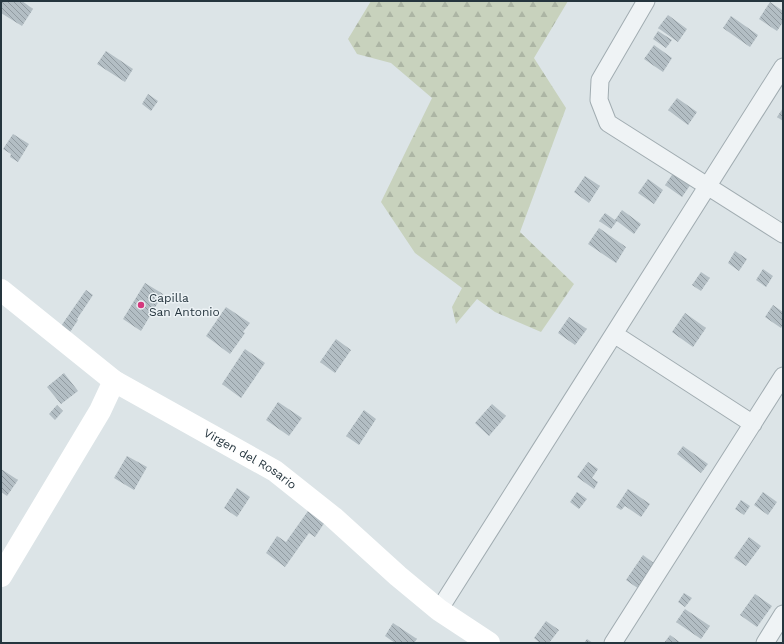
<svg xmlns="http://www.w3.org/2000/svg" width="784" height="644" font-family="'Work Sans',sans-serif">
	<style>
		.forest { fill: url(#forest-firs) }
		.building { fill: url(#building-back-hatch) }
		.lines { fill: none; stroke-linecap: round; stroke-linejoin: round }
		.street-casing { stroke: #a1acb1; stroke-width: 19 }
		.street { stroke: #eff3f5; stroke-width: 17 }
		.secondary { stroke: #fff; stroke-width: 22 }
		.poi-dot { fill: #d4397d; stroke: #ecf2f5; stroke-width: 1.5 }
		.labels { text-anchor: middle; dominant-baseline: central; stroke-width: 3; stroke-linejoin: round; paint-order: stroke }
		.poi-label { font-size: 12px; fill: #25353e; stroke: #ecf2f5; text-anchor: start }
		.street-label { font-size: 12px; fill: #25353e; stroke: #ecf2f5 }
	</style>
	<defs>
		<pattern id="forest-firs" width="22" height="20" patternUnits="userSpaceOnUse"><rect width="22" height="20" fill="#c8d2bd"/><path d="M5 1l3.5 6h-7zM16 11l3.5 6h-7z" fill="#acb5a4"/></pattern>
		<pattern id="building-back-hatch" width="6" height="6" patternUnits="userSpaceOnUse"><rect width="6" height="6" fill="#b3bec4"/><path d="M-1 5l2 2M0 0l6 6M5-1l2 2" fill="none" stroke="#919ba1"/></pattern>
	</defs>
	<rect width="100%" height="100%" fill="#dce4e7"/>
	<path class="forest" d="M371,1H568L534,58L566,108L520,232L574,284L541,332L495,312L477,299L456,324L452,307L462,288L415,253L381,202L432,98L391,63L357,54L348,39Z"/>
	<path class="building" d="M2,1H22L33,9L22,26L1,13Z
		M770,2L783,11V22L777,31L759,19Z
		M668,15L687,29L678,42L658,28Z
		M731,16L758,35L750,47L723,28Z
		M658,31L672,40L666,48L653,39Z
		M654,45L672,58L663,72L644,59Z
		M106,51L133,69L125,82L97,64Z
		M148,94L158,101L151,111L142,104Z
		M677,98L697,112L688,125L668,110Z
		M783,108V121L777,117Z
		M13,134L29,144L18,162L10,157L11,154L3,149Z
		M674,172L691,184L682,197L665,185Z
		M585,176L600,186L589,203L574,192Z
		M648,179L663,190L654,204L638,193Z
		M622,210L641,224L634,234L617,221L611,229L599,221L605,213L615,220Z
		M599,228L626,247L616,263L588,244Z
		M735,251L747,259L739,271L728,263Z
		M763,269L773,276L766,287L756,280Z
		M701,272L710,278L701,291L692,285Z
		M145,283L163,294L141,331L123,319Z
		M86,290L93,295L77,319L78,320L70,332L61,326Z
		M773,305L783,312V325L781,328L765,317Z
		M226,307L250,323L243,332L245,333L230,354L206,336Z
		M685,313L706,328L693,347L672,332Z
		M569,317L587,329L575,345L558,333Z
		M336,339L351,350L335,373L320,362Z
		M245,349L265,363L241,398L222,384Z
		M64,373L78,391L61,404L47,387Z
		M278,402L302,418L289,436L266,420Z
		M492,404L506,416L489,436L475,423Z
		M57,405L63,411L55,420L49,414Z
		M364,410L376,419L359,445L346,436Z
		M683,446L708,464L701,473L677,454Z
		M127,456L147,467L134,490L114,478Z
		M588,462L598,469L592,478L598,482L594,489L577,477Z
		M1,469L18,480L7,496L1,492Z
		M237,488L250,497L237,517L224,508Z
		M628,489L650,504L641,517L625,506L621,510L616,507Z
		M577,492L587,499L579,509L570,502Z
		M763,492L777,502L768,515L754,505Z
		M741,500L750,506L744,515L735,509Z
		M308,511L325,522L315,537L309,533L285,567L266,553L277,536L286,542Z
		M749,537L761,546L746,566L734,558Z
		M643,555L659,567L642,591L626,580Z
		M684,593L692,598L685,607L678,602Z
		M755,594L772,606L757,627L740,615Z
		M685,609L710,626L701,639L676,622Z
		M546,621L559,630L549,643H540L534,638Z
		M393,623L417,639L414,643H395L385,636Z
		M670,635L681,643H664Z
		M587,639L593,643H584Z"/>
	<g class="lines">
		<defs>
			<path id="street" d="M646,1L600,80L599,100L608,123L783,234
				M614,334L753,424
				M439,610L783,67
				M613,643L783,376
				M765,643L783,614"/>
		</defs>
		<use href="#street" class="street-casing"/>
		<use href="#street" class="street"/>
		<g class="secondary">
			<path id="s1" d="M1,290L114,381L275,471L333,517L398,576L439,610L489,643"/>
			<path d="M1,576L100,411L114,381"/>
		</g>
	</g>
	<circle class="poi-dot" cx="141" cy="305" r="4"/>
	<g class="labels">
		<g class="poi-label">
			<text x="149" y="298">Capilla<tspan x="149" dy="14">San Antonio</tspan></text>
		</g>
		<g class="street-label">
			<text stroke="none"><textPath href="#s1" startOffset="302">Virgen del Rosario</textPath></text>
		</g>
	</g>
	<rect width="784" height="644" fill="none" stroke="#25353e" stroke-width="4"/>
</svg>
